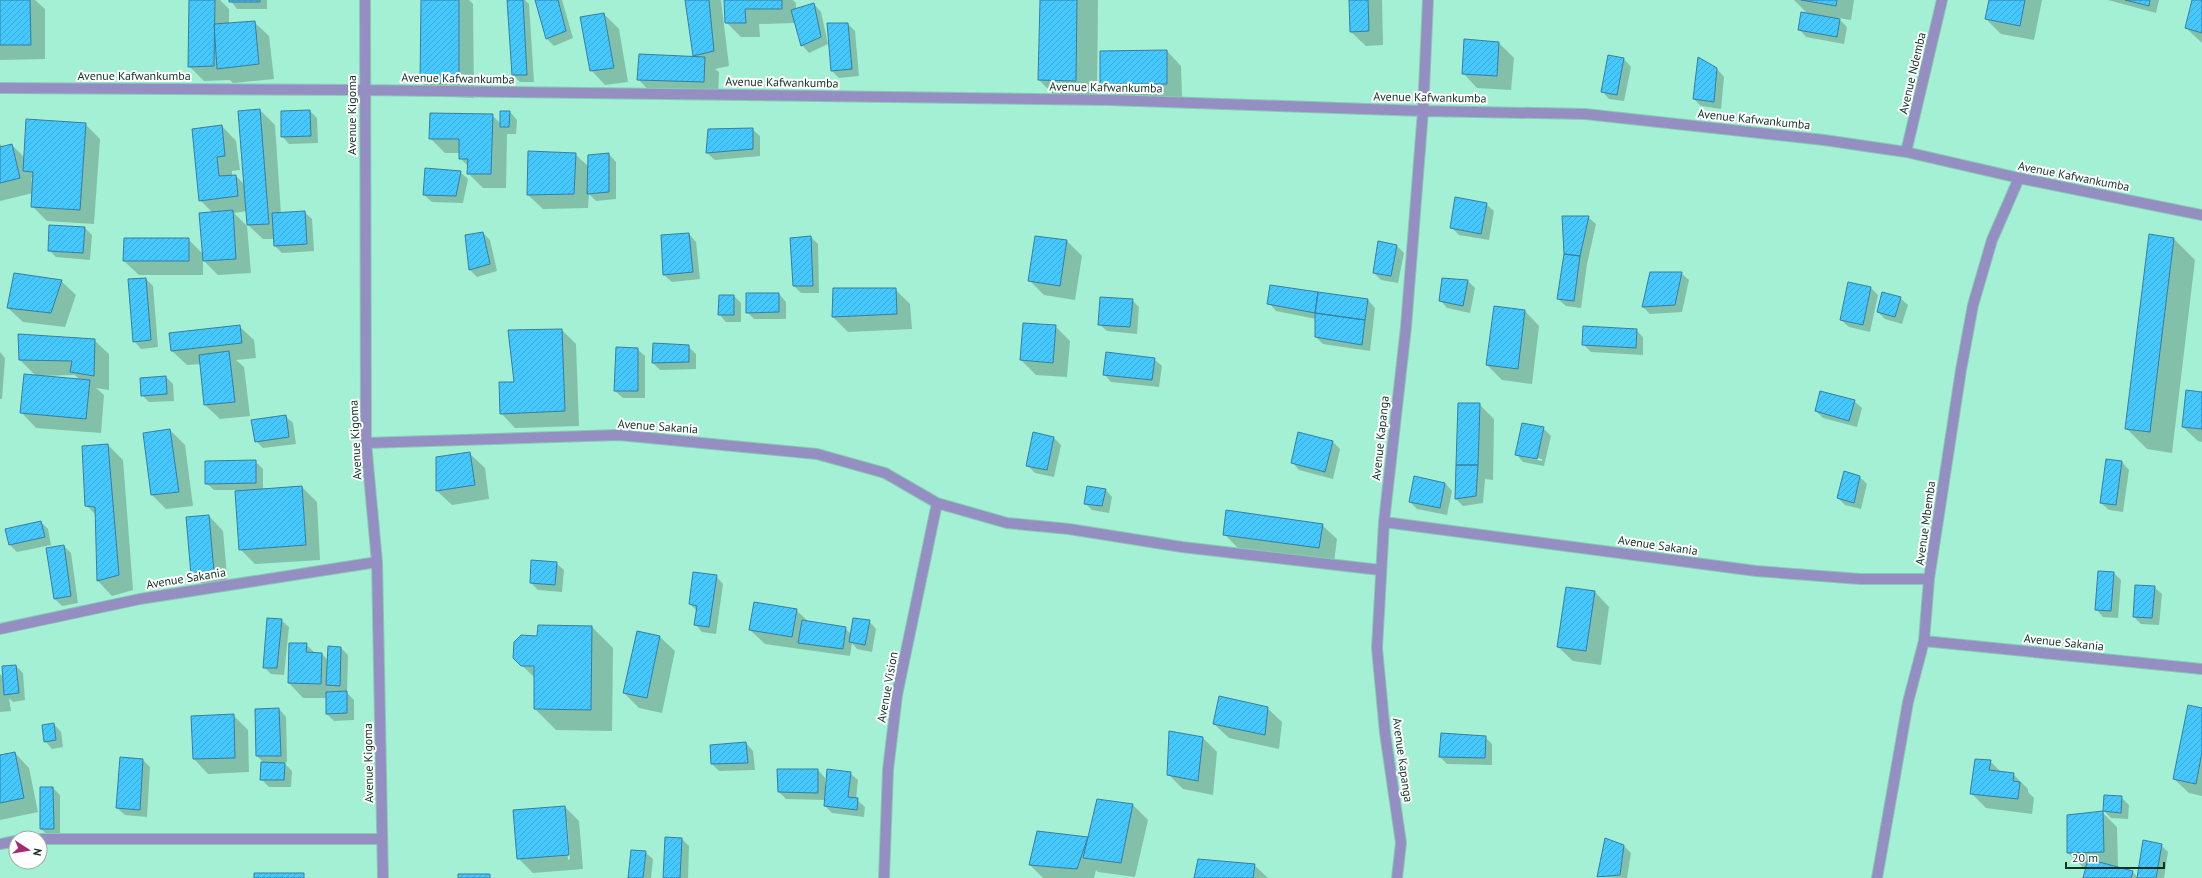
<svg xmlns="http://www.w3.org/2000/svg" width="2202" height="878" font-family="'PT Sans',sans-serif">
	<style>
		.shadow { fill: #0003; fill-rule: evenodd }
		.building { fill: url(#building-hatch); stroke: #387e9e }
		.lines { fill: none; stroke-linecap: round; stroke-linejoin: round }
		.street-casing { stroke: #86cab2; stroke-width: 12 }
		.street { stroke: #958ec2; stroke-width: 10 }
		.labels { text-anchor: middle; dominant-baseline: central; stroke-width: 4; stroke-linejoin: round; paint-order: stroke }
		.street-label { font-size: 12px; fill: #113228; stroke: #fefefe }
	</style>
	<defs>
		<pattern id="building-hatch" width="6" height="6" patternUnits="userSpaceOnUse"><rect width="6" height="6" fill="#44c8ff"/><path d="M-1 1l2-2M0 6l6-6M5 7l2-2" fill="none" stroke="#3bacdb"/></pattern>
	</defs>
	<rect width="100%" height="100%" fill="#a3f0d4"/>
	<path class="shadow" d="M0,0H35L45,9V59L0,60Z
		M190,0H220L229,9V24L254,22L269,36L274,79L233,83L230,80L204,81L189,66Z
		M230,0H267V9H237Z
		M422,0H469L473,4L474,98L436,96L421,82Z
		M508,0H525L529,4L534,82H520L513,75Z
		M536,0H562L573,38L554,46L547,39Z
		M686,0H721L729,66L715,69L719,72L718,96L652,94L638,79L694,57Z
		M725,0H793L796,3V9L814,4L821,12L828,44L809,53L802,45L795,23L759,24L760,37H741L726,22Z
		M1041,0H1098L1097,102L1060,101L1039,80Z
		M1350,0H1382L1383,45L1366,46L1351,32Z
		M1794,0H1854L1851,20L1838,18L1847,27L1844,44L1806,37L1799,29L1808,14Z
		M1990,0H2042L2034,40L2001,34L1986,19Z
		M2108,0H2159L2156,13Z
		M2193,0H2202V43L2186,28Z
		M604,14L619,29L628,82L605,85L591,70Z
		M828,24H848L855,31L859,76L839,78L832,71Z
		M1465,40L1499,43L1514,58L1511,90L1477,88L1463,73Z
		M1167,51L1181,66L1182,98L1116,99L1101,84Z
		M1624,59L1631,67L1624,101L1609,99L1602,91Z
		M1717,69L1724,77L1721,109L1701,106L1694,99Z
		M260,110L275,125L281,214L304,212L312,219L314,251L282,253L275,246L274,239H263L248,225L247,211L234,213L247,226L251,273L218,275L203,260V275H139L124,261L188,239L203,254L213,213L200,200L222,126L236,141L240,170L232,171V176H236L245,185Z
		M310,111L317,118L318,143L289,144L282,136Z
		M510,112L517,120L516,134H507L506,188H483L468,173L469,167L460,158V153H445L430,138L492,115L501,124Z
		M85,124L100,139L94,224L47,221L32,206L33,193L0,201V144L3,147L12,145L25,158ZM31,178L34,181L33,188Z
		M752,129L760,136V156L715,160L707,153Z
		M575,154L589,167L609,154L616,162V199L596,201L589,194L588,208L543,209L528,195Z
		M460,172L468,179L463,203L432,202L424,195Z
		M1486,204L1494,211L1489,240L1459,235L1452,228Z
		M1588,217L1596,224L1587,264L1581,308L1566,306L1558,299L1565,254Z
		M85,228L92,235L90,260L56,257L49,250Z
		M483,233L490,240L497,271L477,277L470,270Z
		M689,234L696,242L700,279L672,282L664,275Z
		M811,237L818,244L819,293H801L794,286L791,239Z
		M1036,237L1067,241L1082,256L1075,300L1044,295L1029,280Z
		M2174,239L2195,260L2172,453L2147,449L2126,428Z
		M1397,246L1404,253L1398,283L1381,280L1374,273Z
		M1650,273H1681L1689,280L1682,312L1650,314L1643,307Z
		M146,279L153,286L158,347L141,349L134,341Z
		M1443,279L1468,281L1475,288L1470,313L1447,308L1440,300Z
		M61,281L76,295L65,327L23,322L8,308Z
		M1871,288L1878,295L1870,332L1849,327L1841,320Z
		M895,289L910,304L912,329L848,332L833,317Z
		M779,294L786,302V319H754L747,312Z
		M734,296L741,303V322H726L719,314Z
		M1900,298L1908,305L1902,324L1885,319L1878,312Z
		M1132,300L1139,307L1137,334L1107,331L1099,324Z
		M1368,300L1375,308L1370,351L1323,344L1316,337V319L1276,311L1269,303Z
		M1525,311L1539,326L1532,384L1502,380L1487,365Z
		M239,326L254,340L256,358L236,360L244,367L250,416L220,419L205,405L201,364L187,365L172,351Z
		M1055,326L1070,341L1067,377L1036,375L1021,360Z
		M562,330L576,344L579,426L515,428L501,413Z
		M1636,330L1643,337V355L1591,352L1584,345Z
		M19,335L94,340L109,354V390L96,388L104,395L101,433L36,428L22,413L80,380L75,375L36,376L20,360Z
		M688,346L696,354V369L660,370L653,363Z
		M637,349L645,356V398H623L615,391Z
		M0,352L5,358L2,399H0Z
		M1154,359L1162,366L1159,387L1111,382L1104,374Z
		M166,377L173,384L174,401L149,402L142,395Z
		M2202,393V442L2198,441L2183,427Z
		M1854,401L1862,408L1857,427L1823,418L1816,411Z
		M1479,404L1494,419L1493,480L1485,479L1483,503L1463,506L1456,499L1457,465Z
		M285,416L293,423L296,444L263,448L256,441Z
		M1543,428L1551,436L1544,466L1523,462L1516,454ZM1523,455L1542,459V461L1523,457Z
		M170,430L185,445L193,506L166,509L152,495Z
		M1053,437L1061,445L1054,477L1035,473L1027,465Z
		M1333,442L1340,449L1333,479L1299,470L1292,462Z
		M108,445L123,460L133,590L112,596L98,581L96,515L86,505Z
		M470,454L485,468L489,499L452,505L437,491Z
		M255,461L263,469V490L302,487L317,502L320,560L255,564L240,549L236,490H214L206,483Z
		M2122,462L2129,470L2123,512L2109,510L2101,503Z
		M1844,473L1860,477L1867,484L1861,509L1845,505L1838,498Z
		M1445,483L1452,491L1447,515L1417,509L1410,502Z
		M1105,489L1112,497L1109,513L1092,510L1085,503Z
		M209,516L223,531L228,587L207,589L192,574Z
		M41,522L48,529L51,545L17,552L10,545Z
		M1322,525L1337,539L1334,562L1239,549L1224,534Z
		M64,546L71,553L78,603L62,606L55,599Z
		M556,563L564,570L562,592L538,590L531,583Z
		M2114,573L2121,580L2118,618L2103,617L2096,609Z
		M716,576L723,584L716,634L702,632L695,624L697,611L690,604Z
		M2154,587L2162,594L2159,625L2141,624L2134,617Z
		M1595,592L1609,607L1601,665L1573,661L1558,647Z
		M796,610L809,622L845,628L851,634L869,621L876,629L872,652L857,649L852,643L850,656L765,644L750,630Z
		M281,620L289,627L284,675L271,674L264,667Z
		M592,627L613,648L612,731L556,730L535,709V678L514,658L538,637Z
		M637,632L660,637L675,651L662,713L639,708L624,693Z
		M306,644L316,654H322L328,660L329,647L341,648L348,655L347,693L354,700V720L334,721L327,714V698H303L289,683Z
		M16,666L23,673L25,700L13,702L9,698L11,711L0,712V674L4,678Z
		M1267,708L1282,722L1279,749L1229,738L1214,724Z
		M279,709L286,717L287,762L284,763L292,771L291,787H269L261,779L264,763L257,756L256,710Z
		M2202,709V796L2189,793L2174,779Z
		M233,715L248,730L249,772L208,774L194,759Z
		M54,724L61,732L63,747L52,749L45,741Z
		M1485,737L1492,744V765L1447,764L1440,757Z
		M1203,738L1217,752L1213,795L1183,789L1168,774Z
		M746,743L753,751L755,770L719,771L712,764L711,746Z
		M15,753L29,768L38,812L0,820V756Z
		M143,760L150,767L147,817L125,815L117,808Z
		M1990,761L2001,772L2013,774L2028,789V792L2034,798L2032,814L1986,808L1971,793Z
		M778,770H818L825,778V785H827L850,773L858,780L856,799L865,807L864,817L832,813L825,806L826,800L786,799L779,792Z
		M53,788L60,795V836H49L41,829Z
		M2121,797L2129,805L2128,819L2111,818L2104,811Z
		M1097,800L1133,805L1148,820L1135,877L1098,872L1096,870L1094,878H1043L1030,865L1038,832L1088,838Z
		M565,807L579,821L583,869L533,873L518,858ZM565,821H567L570,859L568,860Z
		M2102,812L2117,827L2118,868L2133,872L2138,878L2161,845L2168,852L2164,878H2084L2087,867H2083L2068,853Z
		M666,838L682,839L689,846L688,878H664Z
		M1606,839L1624,846L1631,853L1627,878L1598,877Z
		M645,852L653,859L651,878H629Z
		M1254,865L1268,878H1195Z"/>
	<path class="building" d="M0,0H30L31,45H0Z
		M189,0H215L214,66L188,67Z
		M229,0H260V2H229Z
		M421,0H459V84L420,82Z
		M507,0H523L527,75H512Z
		M535,0H558L566,31L546,39Z
		M685,0H709L714,51L693,56Z
		M724,0H782V9H745L746,23H725Z
		M1040,0H1077L1076,81L1038,80Z
		M1349,0H1368L1369,31L1350,32Z
		M1801,0H1837L1836,6Z
		M1989,0H2025L2020,26L1985,19Z
		M2125,0H2150L2149,6Z
		M2192,0H2202V33L2185,28Z
		M814,3L821,37L801,46L791,10Z
		M1801,12L1840,19L1837,37L1798,30Z
		M604,13L614,68L590,71L580,17Z
		M255,21L259,64L217,69L214,24Z
		M827,23H848L852,69L831,71Z
		M1464,39L1499,42L1497,76L1462,74Z
		M1167,50V84H1100V51Z
		M639,54L705,57L704,82L637,80Z
		M1608,55L1624,58L1617,95L1601,92Z
		M1698,57L1717,68L1714,102L1693,99Z
		M260,109L269,224L247,225L238,111Z
		M310,110L311,136L281,137V111Z
		M500,111H510L509,127H500Z
		M430,113L493,114L491,174H467L468,159H459V139H429Z
		M26,119L86,123L80,210L31,207L33,172L23,171Z
		M222,125L225,156L217,157L219,176L236,175L238,196L199,201L192,129Z
		M753,128V149L706,153L708,129Z
		M12,144L20,178L0,183V147Z
		M528,151L576,153L574,194L527,195Z
		M609,153V192L587,194L588,155Z
		M425,168L461,171L456,196L423,195Z
		M1455,197L1487,203L1481,234L1450,228Z
		M233,210L236,259L203,261L199,213Z
		M305,211L307,244L274,246L272,213Z
		M1562,216H1589L1580,256L1564,254Z
		M49,225L85,227L83,253L48,251Z
		M483,232L490,264L469,270L465,235Z
		M689,233L693,272L663,275L661,235Z
		M2149,234L2174,238L2150,432L2125,429Z
		M811,236L813,286H793L790,238Z
		M1035,236L1067,240L1060,286L1028,281Z
		M124,238H189V261H123Z
		M1378,241L1397,245L1391,276L1373,273Z
		M1564,254L1580,256L1574,301L1557,299Z
		M1650,272H1682L1675,305L1642,307Z
		M14,273L62,280L51,313L7,308Z
		M146,278L151,340L133,342L128,279Z
		M1442,278L1468,280L1463,306L1439,301Z
		M1848,282L1871,287L1863,325L1840,320Z
		M1270,285L1318,292L1315,313L1267,304Z
		M833,288H896L897,314L832,317Z
		M1318,292L1368,299L1365,320L1315,313Z
		M1882,292L1901,297L1895,317L1877,312Z
		M746,293H779V312L746,313Z
		M719,295H734V315H718Z
		M1100,297L1133,299L1130,327L1098,325Z
		M1494,306L1525,310L1518,369L1486,365Z
		M1315,313L1365,320L1362,345L1315,337Z
		M1023,323L1056,325L1053,363L1020,360Z
		M240,325L242,343L171,351L169,333Z
		M1583,326L1637,329L1636,348L1582,345Z
		M562,329L565,411L500,414L499,382H514L508,330Z
		M18,334L95,339L94,376L70,372L72,361L19,360Z
		M653,343L689,345V362L652,363Z
		M616,347L638,348V391H614Z
		M229,351L235,402L204,405L199,355Z
		M1106,352L1155,358L1152,380L1103,375Z
		M24,374L90,380L86,419L20,413Z
		M166,376L167,394L141,396L140,378Z
		M2186,390L2202,392V429L2182,427Z
		M1820,391L1855,400L1849,421L1815,411Z
		M1458,403H1480L1478,465H1456Z
		M286,415L289,437L255,442L251,420Z
		M1522,423L1544,427L1537,459L1515,455Z
		M170,429L179,492L151,495L143,433Z
		M1033,432L1054,437L1047,470L1026,466Z
		M1298,432L1333,441L1325,472L1291,463Z
		M108,444L119,575L97,581L95,507L85,506L82,446Z
		M470,452L475,485L436,491V457Z
		M2106,459L2122,461L2116,505L2100,503Z
		M256,460V483L205,484V461Z
		M1456,465H1478L1476,496L1455,499Z
		M1844,471L1860,476L1854,503L1837,498Z
		M1414,476L1445,483L1440,508L1409,502Z
		M302,486L306,545L239,550L235,491Z
		M1087,486L1106,489L1102,506L1084,504Z
		M1226,510L1323,524L1319,548L1223,535Z
		M209,515L214,572L191,575L186,517Z
		M41,521L45,537L9,545L5,529Z
		M64,545L71,596L54,599L46,548Z
		M531,560L557,562L555,585L530,583Z
		M2098,571L2114,572L2111,611L2095,610Z
		M693,572L717,575L709,627L694,625L697,606L689,604Z
		M2135,585L2155,586L2152,618L2133,617Z
		M1566,587L1595,591L1586,651L1557,647Z
		M754,602L797,609L792,637L749,630Z
		M267,618L282,619L277,668H263Z
		M853,618L870,620L865,645L849,642Z
		M802,620L846,627L843,649L798,643Z
		M538,625L592,626L591,710L534,709V666H521L513,658L514,642L521,635L537,636Z
		M637,631L660,636L647,698L623,693Z
		M289,643H307L306,652L322,653L321,684L288,683Z
		M328,646L341,647L340,686L326,685Z
		M16,665L19,693L4,695L2,666Z
		M347,691V713L326,714V692Z
		M1219,696L1268,707L1265,735L1213,724Z
		M2188,705L2202,708V752L2196,784L2173,779Z
		M279,708L281,756H256L255,709Z
		M234,714L235,758L193,759L191,716Z
		M54,723L56,740L44,742L42,725Z
		M1169,731L1203,737L1198,781L1167,775Z
		M1441,733L1486,736L1485,758L1439,757Z
		M746,742L748,763L711,764L710,745Z
		M15,752L24,798L0,803V755Z
		M120,757L143,759L140,810L116,808Z
		M1975,759L1991,760L1989,770L2014,773L2013,781L2020,782L2018,799L1970,794Z
		M261,762L285,763L284,780H260Z
		M777,769H818V793L778,792Z
		M827,769L851,772L848,797L858,798L857,810L824,806Z
		M40,787H53L54,829H40Z
		M2104,795L2122,796L2121,813L2103,811Z
		M1097,799L1133,804L1121,863L1083,858Z
		M565,806L569,855L517,859L513,810Z
		M2103,811L2104,852L2067,853V815Z
		M1037,831L1088,837L1077,869L1029,865Z
		M665,837L682,838L680,878H663Z
		M1605,838L1624,845L1620,875L1597,877Z
		M2143,840L2162,844L2156,878H2137Z
		M631,850L646,851L643,878H628Z
		M1198,859L1255,864L1253,878H1194Z
		M2088,859L2133,871L2131,878H2083Z
		M254,873H304V878H254Z
		M458,874H490V878H458Z"/>
	<g class="lines">
		<defs>
			<path id="street" d="M365,0L366,443L377,562L383,878
				M0,88L364,90L1110,100L1423,111L1585,114L1824,140L1906,152L2019,178L2202,215
				M1906,152L1942,0
				M366,443L619,435L817,454L885,473L937,503L1007,523L1069,529L1182,547L1380,570
				M1384,522L1756,571L1860,579H1929
				M0,629L140,599L377,562
				M1924,641L2202,669
				M40,839H382
				M0,844L16,841
				M884,878L888,770L897,695L937,503
				M1397,878L1401,843L1385,733L1377,648L1384,522L1406,327L1423,111L1428,0
				M1877,878L1908,702L1924,641L1929,579L1961,370L1973,305L1992,240L2019,178"/>
		</defs>
		<use href="#street" class="street-casing"/>
		<use href="#street" class="street"/>
	</g>
	<g class="labels">
		<g class="street-label">
			<text transform="translate(1912 73) rotate(-77)">Avenue Ndemba</text>
			<text x="134" y="75">Avenue Kafwankumba</text>
			<text transform="translate(458 78) rotate(1)">Avenue Kafwankumba</text>
			<text transform="translate(782 82) rotate(1)">Avenue Kafwankumba</text>
			<text transform="translate(1106 87) rotate(1)">Avenue Kafwankumba</text>
			<text transform="translate(1430 97) rotate(1)">Avenue Kafwankumba</text>
			<text transform="translate(351 115) rotate(-90)">Avenue Kigoma</text>
			<text transform="translate(1754 119) rotate(6)">Avenue Kafwankumba</text>
			<text transform="translate(2074 176) rotate(11)">Avenue Kafwankumba</text>
			<text transform="translate(658 426) rotate(4)">Avenue Sakania</text>
			<text transform="translate(1380 438) rotate(-84)">Avenue Kapanga</text>
			<text transform="translate(355 440) rotate(-93)">Avenue Kigoma</text>
			<text transform="translate(1925 523) rotate(-82)">Avenue Mbemba</text>
			<text transform="translate(1658 545) rotate(8)">Avenue Sakania</text>
			<text transform="translate(186 578) rotate(-9)">Avenue Sakania</text>
			<text transform="translate(2064 642) rotate(6)">Avenue Sakania</text>
			<text transform="translate(887 687) rotate(-80)">Avenue Vision</text>
			<text transform="translate(1403 760) rotate(82)">Avenue Kapanga</text>
			<text transform="translate(368 763) rotate(-91)">Avenue Kigoma</text>
		</g>
	</g>
	<g transform="translate(28 850) rotate(102)"><circle r="19" fill="#fefefe" stroke="#9faca8"/>
	<path d="M0-3L7 15L0 10L-7 15Z" fill="#aa2873"/>
	<text y="-6" font-size="11" font-weight="bold" text-anchor="middle" fill="#113228">N</text>
	</g>
	<path d="M2066 862v6h98v-6" fill="none" stroke="#113228" stroke-width="2"/>
	<text x="2072" y="862" font-size="12" fill="#113228" stroke="#fefefe" stroke-width="3" paint-order="stroke">20 m</text>
</svg>
